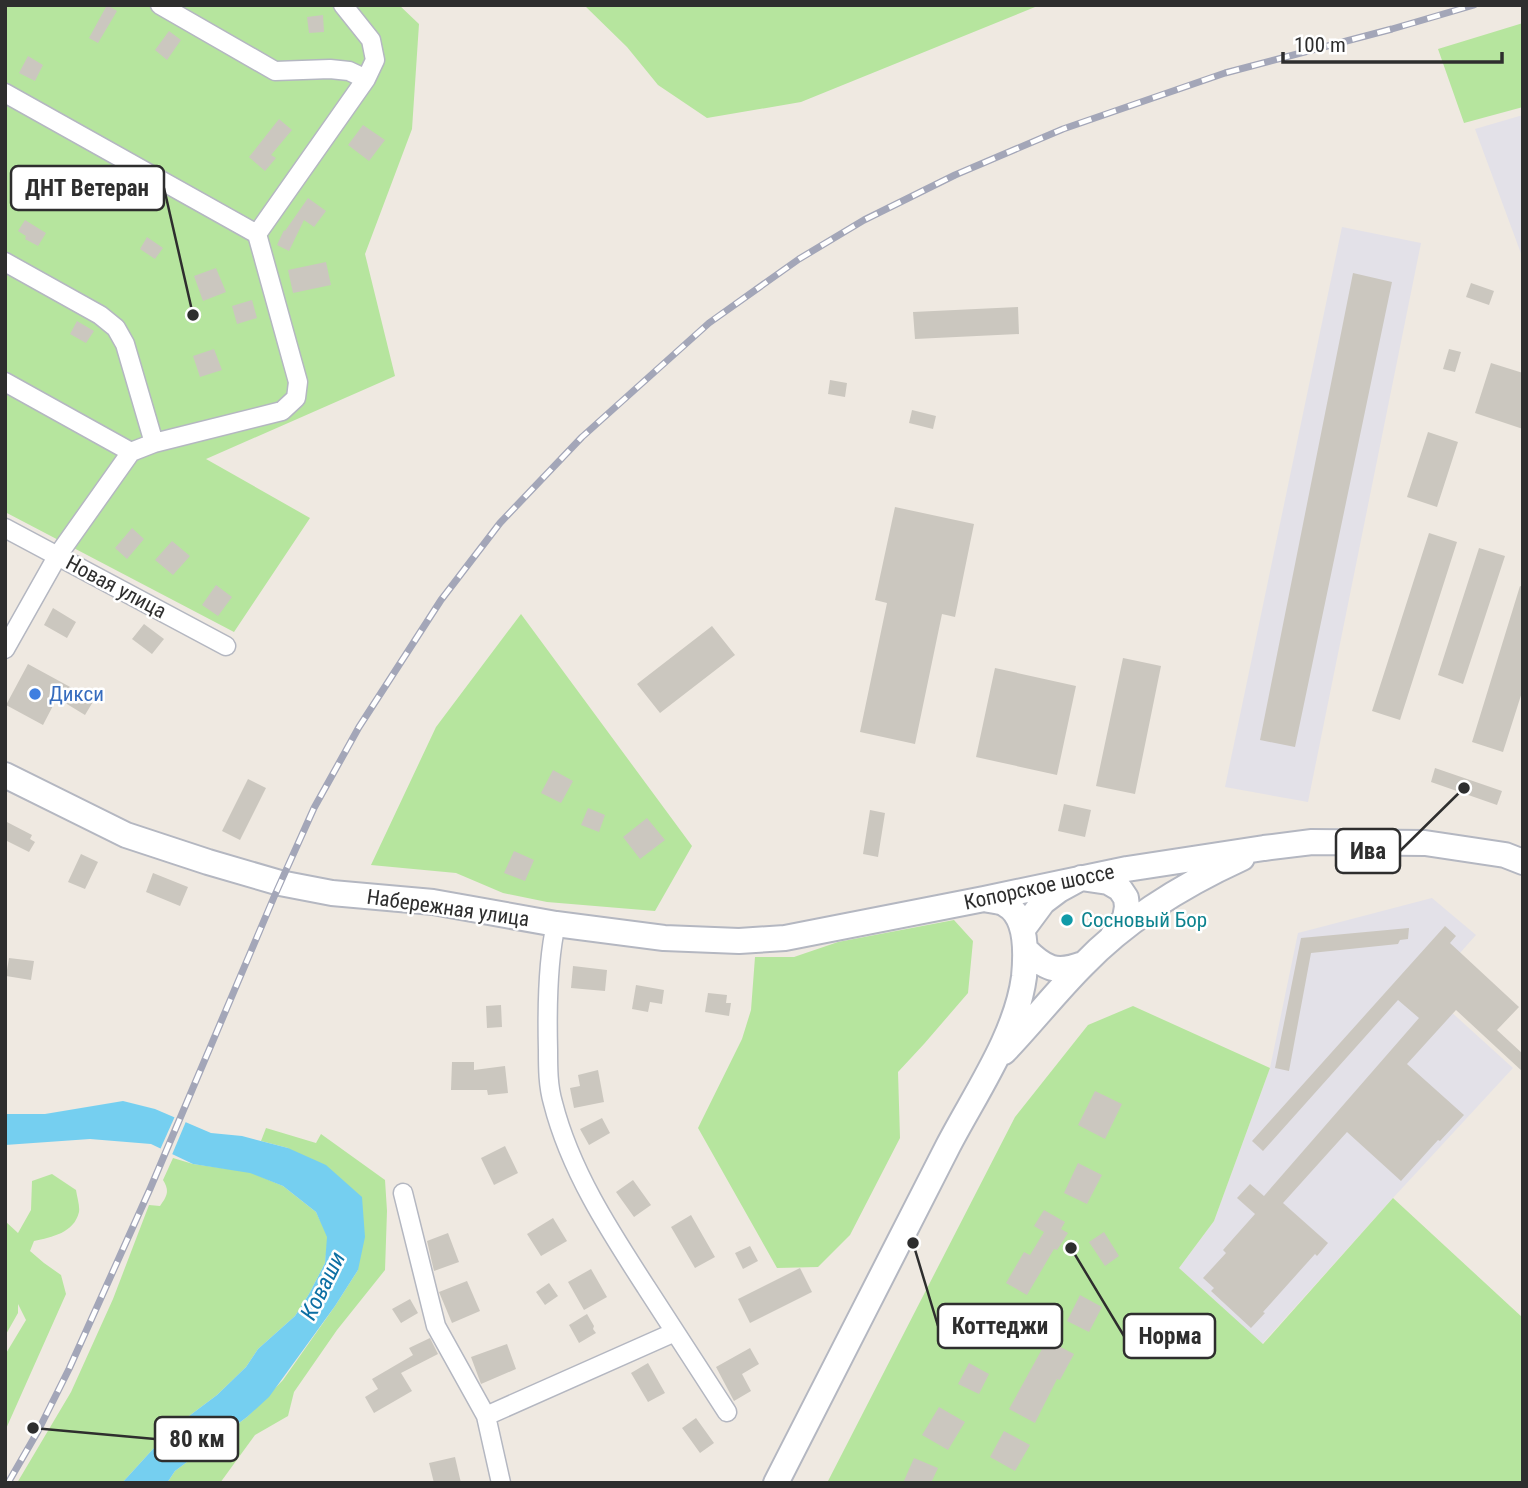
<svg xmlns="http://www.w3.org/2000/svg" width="1528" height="1488" font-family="'Roboto Condensed',sans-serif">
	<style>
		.industrial { fill: #e3e1e8 }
		.green { fill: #b6e59e }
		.water { fill: #75cff0 }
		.pier { fill: #efe9e1 }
		.building { fill: #cbc7bf }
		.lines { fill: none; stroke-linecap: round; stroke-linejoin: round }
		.minor-casing { stroke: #b4b7c1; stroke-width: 21 }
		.secondary-casing { stroke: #b4b7c1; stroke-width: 28 }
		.minor { stroke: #fff; stroke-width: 18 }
		.secondary { stroke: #fff; stroke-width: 24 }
		.rail-casing { stroke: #a3a6b8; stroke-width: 7 }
		.rail { stroke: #fff; stroke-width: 4.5; stroke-dasharray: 13; stroke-linecap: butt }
		.shop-dot { fill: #3f7fe0; stroke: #fff; stroke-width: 2.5 }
		.culture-dot { fill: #0f9aa8; stroke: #fff; stroke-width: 2.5 }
		.labels { text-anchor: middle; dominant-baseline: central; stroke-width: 5; stroke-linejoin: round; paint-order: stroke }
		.street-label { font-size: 21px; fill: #2e2e2e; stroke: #fff }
		.shop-label { font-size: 21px; fill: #366cbe; stroke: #fff; text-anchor: start }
		.culture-label { font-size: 21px; fill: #0d838f; stroke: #fff; text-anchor: start }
		.water-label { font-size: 23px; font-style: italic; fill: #0d6fa3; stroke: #fff }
		.leader { fill: none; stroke: #2e2e2e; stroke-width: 2.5 }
		.callout-dot { fill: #2e2e2e; stroke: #fff; stroke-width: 2.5 }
		.callout { fill: #fff; stroke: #2e2e2e; stroke-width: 2.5 }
		.callout-label { font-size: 23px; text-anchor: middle; font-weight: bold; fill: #2e2e2e }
	</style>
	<rect width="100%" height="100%" fill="#efe9e1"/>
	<path class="industrial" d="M1523,115V259L1475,129Z
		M1342,227L1421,243L1308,802L1225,787Z
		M1432,898L1476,935L1427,990L1513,1068L1393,1198L1262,1344L1179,1268L1214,1221L1270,1068L1298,933Z"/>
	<path class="green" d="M5,5H399L419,24L412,129L365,254L395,376L206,459L310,518L234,632L5,512Z
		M584,5H1040L801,102L707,118L658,85L627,47Z
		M1523,23V107L1464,123L1438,49Z
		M521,614L692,846L655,911L547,902L503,893L456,873L371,865L436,727Z
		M954,920L973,941L968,993L924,1044L898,1072L900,1138L850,1235L818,1267L777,1268L698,1128L742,1039L751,1010L755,957H794L838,942Z
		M1133,1006L1270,1068L1214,1221L1179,1268L1263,1344L1393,1198L1523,1318V1483H827L1015,1117L1088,1025Z
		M266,1128L316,1143L321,1134L385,1180L387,1211L385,1270L337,1330L294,1392L288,1416L255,1435L220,1483H167L175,1471L247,1417L283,1380L335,1306L358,1270L288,1148L261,1141Z
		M173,1158L193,1164L250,1172L283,1186L316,1212L328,1237L325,1263L309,1294L295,1316L258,1349L246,1367L217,1395L185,1419L153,1449L122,1483H17L71,1392L113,1299L149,1205L160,1206C167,1196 170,1191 163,1180Z
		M52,1174L76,1190C77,1197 80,1206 79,1212C74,1233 52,1237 34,1241L30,1251L44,1263L61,1275L66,1294L5,1431V1355L26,1320L18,1304V1313L5,1336V1221L18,1233L31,1210L32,1181Z"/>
	<path class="water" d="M123,1101L155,1109L211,1133L242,1136L288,1148L326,1165L362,1197L365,1237L358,1270L335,1306L269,1397L247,1417L175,1471L167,1483H122L153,1449L185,1419L217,1395L246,1367L258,1349L295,1316L309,1294L325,1263L327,1237L316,1212L283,1186L250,1173L193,1164L151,1144L90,1139L5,1145V1114H45Z"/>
	<path class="pier" d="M176,1114L187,1119L171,1157L159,1152Z"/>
	<path class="building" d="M107,5L117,11L98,43L89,38Z
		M323,15L324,32L309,33L307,17Z
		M169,31L181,40L167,60L155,50Z
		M28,56L43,65L35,81L19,73Z
		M279,119L292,130L271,155L276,158L265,171L249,157Z
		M363,125L385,140L369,161L348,145Z
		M308,198L326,211L314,227L304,220L289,251L277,245L284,230L285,231Z
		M25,220L46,233L38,246L25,239L26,236L18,231Z
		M147,237L163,248L155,259L140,249Z
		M326,262L331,285L293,293L288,270Z
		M216,268L226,292L203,301L194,276Z
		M1353,273L1392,282L1295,747L1260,740Z
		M1471,283L1494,291L1489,305L1466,297Z
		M252,300L257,318L237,324L232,306Z
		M1018,307L1019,334L915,339L913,312Z
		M77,321L94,331L86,343L70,334Z
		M214,349L222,370L200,377L193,356Z
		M1449,349L1461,352L1455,372L1443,369Z
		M1491,363L1523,373V429L1475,413Z
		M830,380L847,383L845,397L828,394Z
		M912,410L936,416L933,429L909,423Z
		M1428,432L1458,442L1437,507L1407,497Z
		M895,507L974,524L955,617L942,614L915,744L860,732L887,603L875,600Z
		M132,528L144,539L127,559L115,548Z
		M1429,533L1457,542L1400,720L1372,711Z
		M172,541L190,556L173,575L155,560Z
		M1479,548L1505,556L1463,684L1438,675Z
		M216,585L232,597L218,616L202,605Z
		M1520,586L1523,587V689L1503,752L1472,742Z
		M53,608L76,622L67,638L44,625Z
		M144,624L164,639L152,654L132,639Z
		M712,626L735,655L660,713L637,684Z
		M1123,658L1161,666L1135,794L1096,786Z
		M28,664L94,700L85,715L57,698L43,725L6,705Z
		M995,668L1076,686L1057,775L976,757Z
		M1435,768L1502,791L1497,805L1431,782Z
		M553,770L573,781L561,803L541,793Z
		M248,779L266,788L240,840L222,831Z
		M1064,804L1091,810L1085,837L1058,831Z
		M588,808L605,815L599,832L581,825Z
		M870,810L885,813L878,857L863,854Z
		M647,818L665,840L640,859L623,837Z
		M5,821L32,835L30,839L35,842L29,852L5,840Z
		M514,851L534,860L525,881L504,873Z
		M81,854L98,862L85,889L68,882Z
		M153,873L188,887L180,906L146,892Z
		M1445,926L1456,936L1450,943L1519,1007L1497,1030L1523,1054V1072L1456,1010L1407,1064L1464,1115L1440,1141L1438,1140L1401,1181L1347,1132L1283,1203L1328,1243L1317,1256L1315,1254L1263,1312L1265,1313L1251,1328L1211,1291L1214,1288L1203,1278L1226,1253L1223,1250L1255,1214L1237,1198L1250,1184L1264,1196L1419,1018L1398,1000L1263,1151L1252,1141Z
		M1409,928L1408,939L1400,940L1398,944L1311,953L1289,1071L1275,1068L1301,938Z
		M9,958L34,961L31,980L6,976Z
		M573,966L607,970L605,991L571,988Z
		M636,985L664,990L662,1004L650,1002L648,1012L632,1009Z
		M708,993L727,995L726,1003H731L729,1016L705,1012Z
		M501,1005L502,1027L487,1028L486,1006Z
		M452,1062H474V1070L505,1066L508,1093L488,1095L487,1090H451Z
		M598,1070L604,1102L574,1108L570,1088L580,1086L578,1075Z
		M1095,1091L1122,1104L1105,1139L1078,1125Z
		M602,1118L610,1133L589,1145L580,1129Z
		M505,1146L518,1173L494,1185L481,1158Z
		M1078,1163L1102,1175L1087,1204L1064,1193Z
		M633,1180L651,1205L634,1217L616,1192Z
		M1044,1210L1065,1222L1061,1229L1068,1233L1057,1250L1054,1249L1027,1295L1006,1283L1024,1252L1030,1255L1044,1232L1034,1226Z
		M691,1215L715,1257L695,1268L671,1227Z
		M553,1218L567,1241L541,1256L527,1234Z
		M1104,1232L1119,1256L1105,1266L1089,1242Z
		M448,1233L459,1262L434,1271L427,1241Z
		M750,1246L758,1261L743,1269L735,1253Z
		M800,1268L812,1292L750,1323L738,1299Z
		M591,1269L607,1297L584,1310L568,1282Z
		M467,1281L480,1311L452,1323L439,1292Z
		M549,1283L558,1296L545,1305L536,1292Z
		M1080,1295L1102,1307L1089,1332L1067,1321Z
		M410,1299L418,1313L401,1323L392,1309Z
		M587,1314L594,1326L593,1329L596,1333L579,1343L569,1325Z
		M430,1338L438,1354L401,1373L412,1391L374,1413L365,1397L378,1389L372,1379L413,1355L409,1348Z
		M1047,1340L1074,1354L1060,1380L1057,1379L1035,1423L1009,1409Z
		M507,1344L516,1369L481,1384L471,1357Z
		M750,1348L759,1364L742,1374L751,1391L734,1401L716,1367Z
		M648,1363L665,1393L648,1402L631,1373Z
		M969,1363L989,1374L979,1394L958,1384Z
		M939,1407L965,1422L948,1450L922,1435Z
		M696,1418L714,1443L700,1453L682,1428Z
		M1004,1431L1030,1445L1015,1471L990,1457Z
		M455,1457L461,1483H434L429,1463Z
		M914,1458L938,1468L931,1483H903Z"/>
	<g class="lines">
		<defs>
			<path id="minor" d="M160,5L275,71L330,69L349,71L366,79
				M5,93L257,234
				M5,262L100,315L116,328L125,344L154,443
				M5,382L131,452
				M5,528L226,646
				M5,649L58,555L131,452L154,443L282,411L296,398L298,382L257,234L366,79L375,60L371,40L343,5
				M556,924C547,963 547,1010 548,1050C548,1068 548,1086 553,1103C570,1170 609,1230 646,1287C673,1329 700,1370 727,1412
				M403,1193L436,1326L486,1416L501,1483
				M486,1416L675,1332"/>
			<path id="secondary" d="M5,775L126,835L208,862L280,883L332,893L433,902L556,924L664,938L739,941L785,938L984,899L1127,869L1264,848L1312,842L1425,843L1505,855L1523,862
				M1023,929L1043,902L1059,890L1081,878L1108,882L1120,889L1126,898L1127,907L1125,918L1113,935
				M1025,949C1045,969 1056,974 1083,964
				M1004,1052C1031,1024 1055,993 1083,965C1128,918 1183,885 1242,858
				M776,1483C833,1371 891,1258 948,1146C975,1094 1016,1036 1024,977C1026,956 1028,916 1005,904C1000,901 991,901 985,899"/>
		</defs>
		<use href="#minor" class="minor-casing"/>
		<use href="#secondary" class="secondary-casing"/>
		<use href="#minor" class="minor"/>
		<use href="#secondary" class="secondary"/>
		<defs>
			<path id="rail" d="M8,1483L38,1431L69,1369L150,1189L274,897L314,808L359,727L441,600L500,523L582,437L709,323L799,259L864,220L955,175L1063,129L1225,73L1392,29L1474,5"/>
		</defs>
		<use href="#rail" class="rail-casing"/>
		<use href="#rail" class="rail"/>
	</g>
	<circle class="shop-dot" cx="35" cy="694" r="7"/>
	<circle class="culture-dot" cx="1067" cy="920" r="7"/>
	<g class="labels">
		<g class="street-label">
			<text transform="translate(116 587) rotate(28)">Новая улица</text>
			<text transform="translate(1039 887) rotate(-12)">Копорское шоссе</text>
			<text transform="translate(448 908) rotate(8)">Набережная улица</text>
		</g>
		<g class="shop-label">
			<text x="49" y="694">Дикси</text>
		</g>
		<g class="culture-label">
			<text x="1081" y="920">Сосновый Бор</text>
		</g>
		<g class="water-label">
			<text transform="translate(323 1286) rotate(-64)">Коваши</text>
		</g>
	</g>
	<path class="leader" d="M193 315L164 188M1464 788L1400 851M913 1243L938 1326M1071 1248L1124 1336M33 1428L155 1439"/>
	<g class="callout-dot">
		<circle cx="193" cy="315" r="7"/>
		<circle cx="1464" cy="788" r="7"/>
		<circle cx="913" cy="1243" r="7"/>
		<circle cx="1071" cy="1248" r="7"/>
		<circle cx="33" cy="1428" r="7"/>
	</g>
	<g class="callout">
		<rect x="11" y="166" width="153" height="44" rx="7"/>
		<rect x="1336" y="829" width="64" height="44" rx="7"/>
		<rect x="938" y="1304" width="124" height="44" rx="7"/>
		<rect x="1124" y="1314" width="91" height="44" rx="7"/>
		<rect x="155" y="1417" width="83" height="44" rx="7"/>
	</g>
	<g class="callout-label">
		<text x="87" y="196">ДНТ Ветеран</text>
		<text x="1368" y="859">Ива</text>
		<text x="1000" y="1334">Коттеджи</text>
		<text x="1170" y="1344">Норма</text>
		<text x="197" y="1447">80 км</text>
	</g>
	<rect width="1528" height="1488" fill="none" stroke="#2e2e2e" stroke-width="14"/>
	<path d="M1283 52v10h219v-10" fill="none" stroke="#2e2e2e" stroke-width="3.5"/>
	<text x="1294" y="52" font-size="21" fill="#2e2e2e" stroke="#ffffff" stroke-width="5" paint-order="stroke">100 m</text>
</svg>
